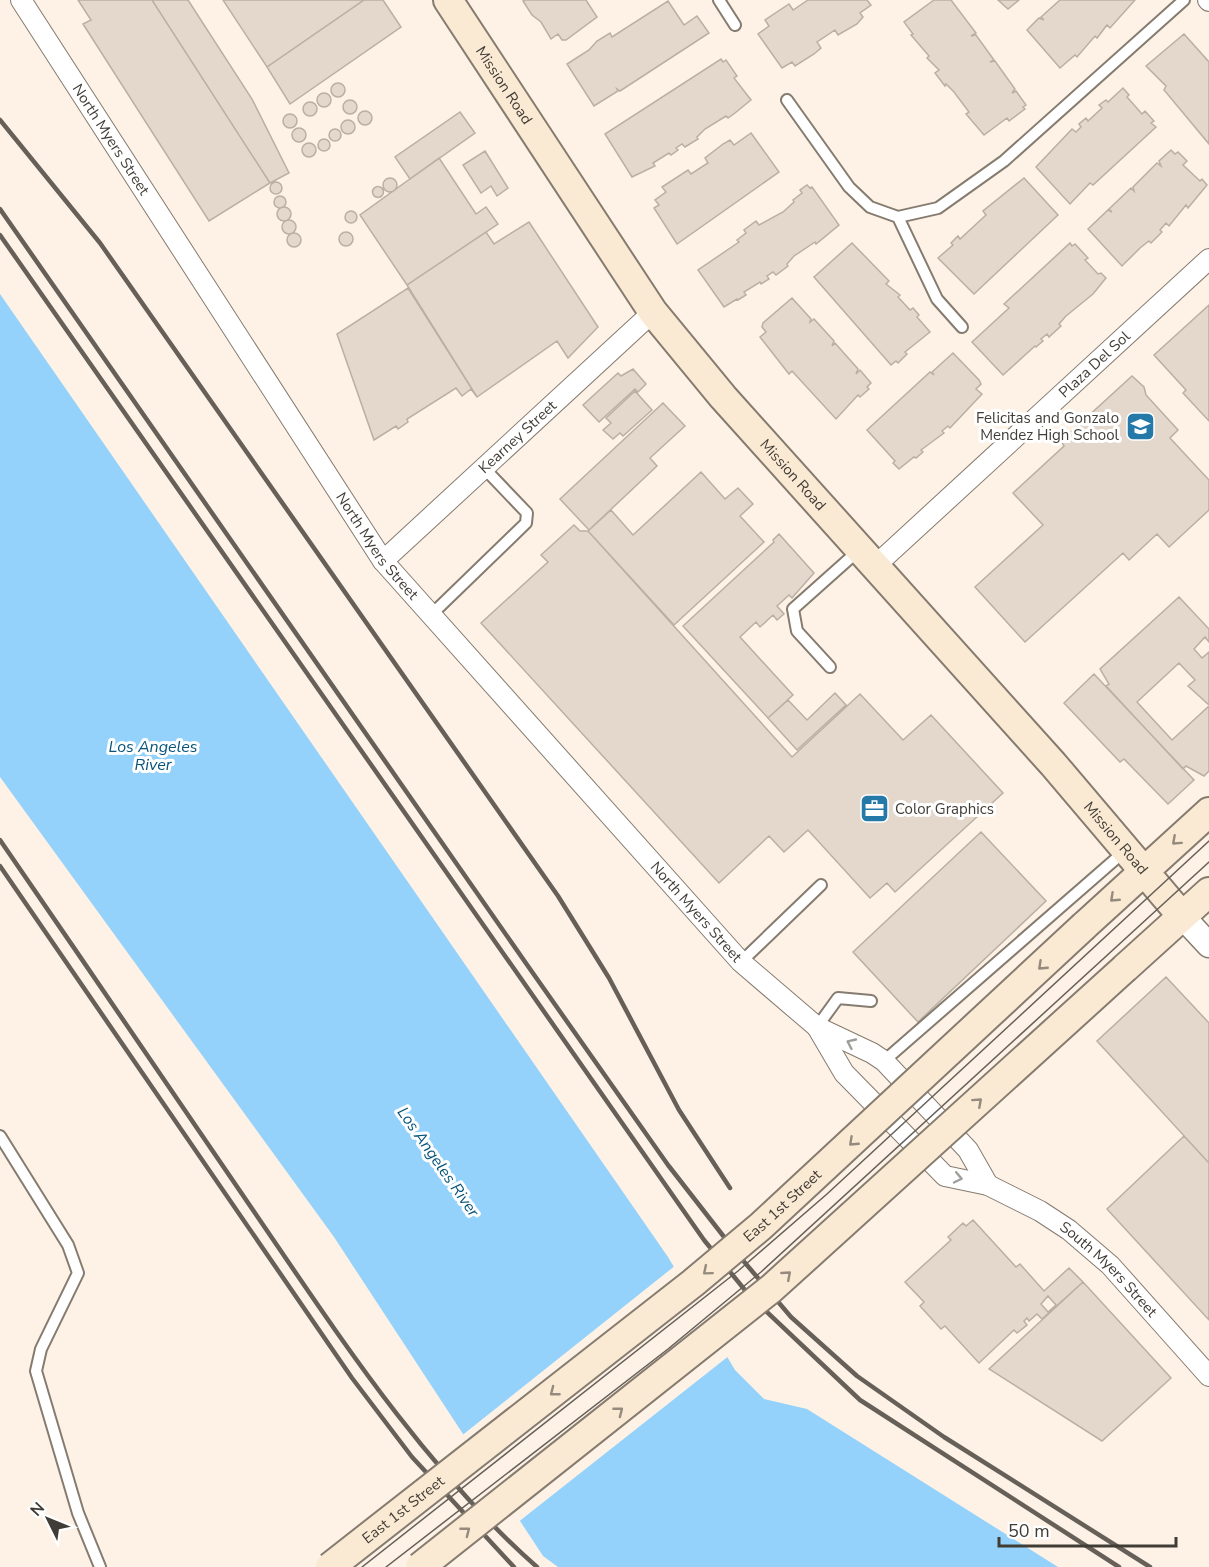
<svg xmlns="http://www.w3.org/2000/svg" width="1209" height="1567" font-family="'Nunito Sans',sans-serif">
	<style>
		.water { fill: #95d2fb }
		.pier { fill: #fdf2e5 }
		.building { fill: #e3d8cb; stroke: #b9afa2; stroke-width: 1.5; fill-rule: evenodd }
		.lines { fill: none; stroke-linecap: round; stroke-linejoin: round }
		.service-casing { stroke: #857b6f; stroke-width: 14 }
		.minor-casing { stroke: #857b6f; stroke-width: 22 }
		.tertiary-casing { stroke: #857b6f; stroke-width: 27 }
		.secondary-casing { stroke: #857b6f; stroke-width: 32 }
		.service { stroke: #fff; stroke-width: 10 }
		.minor { stroke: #fff; stroke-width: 20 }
		.tertiary { stroke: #fff; stroke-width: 24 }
		.secondary { stroke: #fbead3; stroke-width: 28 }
		.tram { stroke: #666059; stroke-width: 1.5 }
		.rail { stroke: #666059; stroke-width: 4.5 }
		.secondary-bridge-casing { stroke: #857b6f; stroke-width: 32; stroke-linecap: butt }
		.secondary-bridge { stroke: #fbead3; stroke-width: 28 }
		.oneway { stroke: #948a7d }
		.oneway2 { stroke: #a09e9a }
		.labels { text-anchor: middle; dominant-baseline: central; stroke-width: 6; stroke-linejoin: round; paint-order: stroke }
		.street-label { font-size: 15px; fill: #403c36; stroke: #fff }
		.poi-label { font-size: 15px; fill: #403c36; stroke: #fff; text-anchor: end }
		.water-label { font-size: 16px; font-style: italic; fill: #07537a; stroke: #fff }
	</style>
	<rect width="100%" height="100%" fill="#fdf2e5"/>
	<path class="water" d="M0,294L668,1257L735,1370L764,1399L807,1409L1058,1567H558L543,1556L334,1237L0,777Z"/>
	<path class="pier" d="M676,1265L730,1355L517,1523L460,1437Z"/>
	<path class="building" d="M78,0H152L270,183L209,221L83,24L91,20Z
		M152,0H188L252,99L289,173L270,183Z
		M223,0H364L267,67Z
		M364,0H383L401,27L290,104L267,67Z
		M525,0H586L597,17L566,40H562L558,34L551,39L541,22L532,15L523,1Z
		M808,0H867L871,5L860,13L863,17L857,24L838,35L835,30L817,42L821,48L814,54L795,66L792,62L782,68L758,34L769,26L765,20L789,4L793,10Z
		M934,0H951L976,33L971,36L976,35L994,60L990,62L995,61L1015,89L1012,93L1016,91L1026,105L1023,107L1025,109L1009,121L1007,118L984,135L966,114L969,112L954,92L946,84L945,86L935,73L939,70L927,58L929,56L911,35L913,34L904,22Z
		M998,0H1019L1008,9Z
		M1060,0H1135L1110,28L1107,25L1097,38L1095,36L1077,57L1075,55L1060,68L1027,30L1039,18L1044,20L1041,17Z
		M668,1L684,25L697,16L709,33L620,91L617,89L618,91L594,106L567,64L589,50L597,41L610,33L612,37Z
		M1184,34L1209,62V144L1164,90L1166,86L1146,66Z
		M721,59L723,62L726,60L737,76L734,78L751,100L735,113L728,118L726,116L705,129L697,137L698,139L685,147L682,144L676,148L678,150L671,155L669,153L653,163L655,166L632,177L605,134Z
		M331 90a7 7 0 1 1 14 0a7 7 0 1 1-14 0Z
		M1123,88L1129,95L1127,97L1142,114L1145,111L1154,121L1151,123L1156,127L1093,185L1090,183L1070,204L1036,167L1072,129L1076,132L1081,127L1079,124L1086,118L1088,121L1102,108L1099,105L1106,100L1108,102Z
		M317 100a7 7 0 1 1 14 0a7 7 0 1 1-14 0Z
		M343 107a7 7 0 1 1 14 0a7 7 0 1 1-14 0Z
		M303 109a7 7 0 1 1 14 0a7 7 0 1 1-14 0Z
		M358 118a7 7 0 1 1 14 0a7 7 0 1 1-14 0Z
		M460,112L475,133L410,179L395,157Z
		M283 121a7 7 0 1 1 14 0a7 7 0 1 1-14 0Z
		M341 127a7 7 0 1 1 14 0a7 7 0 1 1-14 0Z
		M292 135a7 7 0 1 1 14 0a7 7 0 1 1-14 0Z
		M329 135a6 6 0 1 1 12 0a6 6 0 1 1-12 0Z
		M751,133L779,172L677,244L654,208L659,205L655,200L666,192L662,187L688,170L691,174L708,163L705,158L723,144L730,140L734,145Z
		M318 145a6 6 0 1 1 12 0a6 6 0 1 1-12 0Z
		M302 150a7 7 0 1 1 14 0a7 7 0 1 1-14 0Z
		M1171,150L1175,154L1178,152L1187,161L1183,165L1200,181L1202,179L1207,185L1188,208L1186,205L1169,226L1166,223L1160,230L1162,232L1151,243L1149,241L1140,248L1122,266L1088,229L1108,210L1112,212L1109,209L1131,188L1134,191L1133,187L1157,163L1161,166L1159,161Z
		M485,151L508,188L497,196L491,186L481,193L463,165Z
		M439,158L476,214L486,207L498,224L407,285L360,215Z
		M1024,178L1058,215L974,294L938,258L953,245L951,243L958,236L960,239L986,215L983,211Z
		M383 185a7 7 0 1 1 14 0a7 7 0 1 1-14 0Z
		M270 188a6 6 0 1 1 12 0a6 6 0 1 1-12 0Z
		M807,185L810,188L812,187L839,225L816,244L815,242L794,256L787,264L788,266L776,275L773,272L767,276L769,279L761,284L760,282L744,292L746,295L738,300L737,299L724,307L698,270L739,242L737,240L746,233L744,230L756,221L759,225L783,212L794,202L793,200L802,193L800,190Z
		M372.5 192a5.5 5.5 0 1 1 11 0a5.5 5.5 0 1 1-11 0Z
		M274 202a6 6 0 1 1 12 0a6 6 0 1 1-12 0Z
		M277 214a7 7 0 1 1 14 0a7 7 0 1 1-14 0Z
		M345 217a6 6 0 1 1 12 0a6 6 0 1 1-12 0Z
		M282 227a7 7 0 1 1 14 0a7 7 0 1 1-14 0Z
		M529,222L598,327L568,358L557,341L477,397L407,285L486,232L494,244Z
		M339 239a7 7 0 1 1 14 0a7 7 0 1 1-14 0Z
		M287 240a7 7 0 1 1 14 0a7 7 0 1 1-14 0Z
		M852,243L889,281L886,284L900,295L898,297L910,310L913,308L919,315L917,317L930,332L905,352L907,354L898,363L896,361L891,365L814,277Z
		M1070,243L1072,246L1075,244L1088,258L1085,260L1098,274L1101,273L1106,278L1093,294L1066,316L1059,324L1061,326L1049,337L1047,334L1041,339L1043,341L1036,347L1035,346L1003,375L972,342L1009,308L1004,304Z
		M408,288L477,397L471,389L462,396L456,388L407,419L408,422L398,429L396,426L374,440L337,334Z
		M792,298L811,319L810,322L814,319L834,341L832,346L835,343L858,369L856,374L860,370L871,383L867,387L869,389L860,397L858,395L836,419L792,371L789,374L760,337L766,332L762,327L763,323Z
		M1209,305V421L1183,393L1186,390L1154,355Z
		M953,353L979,380L981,384L976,389L982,394L950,428L948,426L942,431L944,433L921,450L923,452L916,458L914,457L899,469L893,463L895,461L867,430L930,372L934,375L932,372Z
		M633,369L646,384L638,392L635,389L599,422L583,405L618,373L621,376Z
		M1132,376L1144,387L1146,395L1178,430L1170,438L1209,480V510L1169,547L1157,534L1129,560L1123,553L1025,642L975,587L1043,525L1013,493L1064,446L1061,441Z
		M635,391L652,410L623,436L620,433L613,439L603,430L611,423L606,418Z
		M663,403L685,426L650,458L657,466L589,530L560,499Z
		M701,472L725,499L738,488L753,504L740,516L764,542L674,625L588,531L611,510L633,535Z
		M574,525L580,531H588L792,757L860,694L903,740L931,715L1003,793L895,892L887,883L870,898L808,830L784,852L769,836L719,883L481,623L548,562L541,555Z
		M779,534L814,573L792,598L789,595L777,606L784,614L777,620L773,615L760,627L756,622L740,637L793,695L768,718L683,626L774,542L773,540Z
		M1179,597L1209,629V642L1205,637L1194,649L1202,658L1209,652V705L1188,686L1195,680L1179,663L1137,702L1172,740L1209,706V771L1204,776L1186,766L1183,769L1106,686L1109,684L1100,669Z
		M1094,674L1194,780L1168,804L1124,759L1120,762L1064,703Z
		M835,693L846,705L797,750L768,718L788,700L807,720Z
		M981,832L1046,901L918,1022L853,952Z
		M1166,977L1209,1023V1163L1097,1041Z
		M1184,1136L1209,1163V1320L1107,1209Z
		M973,1220L1016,1267L1020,1264L1044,1291L1069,1268L1083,1282L1042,1319L1037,1314L1029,1321L1027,1318L1024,1321L1027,1325L1017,1333L1014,1330L979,1363L945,1326L941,1329L920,1306L924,1302L905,1282L951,1240L948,1237L963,1223L966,1226ZM1048,1296L1056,1305L1048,1312L1041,1304Z
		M1083,1282L1171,1378L1102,1441L989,1369Z"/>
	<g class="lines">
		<defs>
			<path id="service" d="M719,0L735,25
				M787,100L849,187L870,207L898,217L938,208L1004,161L1184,0
				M898,217L937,299L962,327
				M431,615L526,523L527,513L484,468
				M830,667L797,631L793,609L858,551
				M741,962L821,885
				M817,1027L838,998L871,1001
				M884,1061L1126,850
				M0,1136L68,1245L78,1273L41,1349L36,1371L78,1513L100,1567"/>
			<g id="minor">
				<path id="s1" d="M21,0L383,561L741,962L817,1027L872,1053L884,1061L968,1150L988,1185"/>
				<path d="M1208,0L1209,1"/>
				<path id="s2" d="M383,561L653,312"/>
				<path id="s3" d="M875,566L1209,259"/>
				<path id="s4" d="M817,1027L844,1073L945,1176L988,1185L1040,1211L1069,1230L1110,1265L1209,1376"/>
			</g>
			<path id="tertiary" d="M1182,916L1209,945"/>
			<g id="secondary">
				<path id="s5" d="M448,0L653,312L723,397L1053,764L1182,916"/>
				<path d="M1084,926L1209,812"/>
				<path d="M1125,968L1209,892"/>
			</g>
		</defs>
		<use href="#service" class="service-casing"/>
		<use href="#minor" class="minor-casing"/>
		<use href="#tertiary" class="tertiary-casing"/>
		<use href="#secondary" class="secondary-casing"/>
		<use href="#service" class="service"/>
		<use href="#minor" class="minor"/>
		<use href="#tertiary" class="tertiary"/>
		<use href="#secondary" class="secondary"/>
		<path class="tram" d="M362,1567L738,1271L827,1194L1209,841
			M386,1567L668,1349L761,1272L1209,862"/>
		<path class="rail" d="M0,120L100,243L558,896L609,978L679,1110L730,1188
			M0,209L530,969L668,1165L735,1251L791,1317L857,1376L944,1437L1150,1567
			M0,235L704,1240L749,1295L860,1400L1119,1567
			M0,840C86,965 171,1090 257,1216C341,1339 425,1468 537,1567
			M0,866L352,1378L412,1457L514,1567"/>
		<defs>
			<g id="secondary-bridge">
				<path id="s6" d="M330,1567L693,1283L761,1226L1084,926"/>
				<path d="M420,1567L772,1288L1125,968"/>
			</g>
		</defs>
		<use href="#secondary-bridge" class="secondary-bridge-casing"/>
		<use href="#secondary-bridge" class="secondary-bridge"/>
	</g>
	<defs><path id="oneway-chevron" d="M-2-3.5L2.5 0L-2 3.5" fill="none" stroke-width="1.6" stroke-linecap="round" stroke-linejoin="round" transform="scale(1.5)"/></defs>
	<g class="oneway">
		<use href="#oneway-chevron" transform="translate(1176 841) rotate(138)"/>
		<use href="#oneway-chevron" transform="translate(1114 898) rotate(137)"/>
		<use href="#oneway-chevron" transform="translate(1042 966) rotate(137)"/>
		<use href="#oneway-chevron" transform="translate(978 1102) rotate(-42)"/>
		<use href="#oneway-chevron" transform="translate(853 1142) rotate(137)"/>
		<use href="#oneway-chevron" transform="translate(707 1271) rotate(140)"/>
		<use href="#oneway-chevron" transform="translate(787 1275) rotate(-41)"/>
		<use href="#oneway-chevron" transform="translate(554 1392) rotate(142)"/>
		<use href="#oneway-chevron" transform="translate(619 1411) rotate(-38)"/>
		<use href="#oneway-chevron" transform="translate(466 1531) rotate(-38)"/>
	</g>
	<g class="oneway2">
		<use href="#oneway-chevron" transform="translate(851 1043) rotate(-155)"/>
		<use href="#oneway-chevron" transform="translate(958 1178) rotate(12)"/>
	</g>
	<defs>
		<symbol id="school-square" viewBox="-11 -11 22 22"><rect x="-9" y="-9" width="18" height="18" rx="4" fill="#2579a9" stroke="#fff"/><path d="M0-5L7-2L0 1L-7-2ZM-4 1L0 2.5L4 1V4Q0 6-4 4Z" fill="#fff"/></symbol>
		<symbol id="office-square" viewBox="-11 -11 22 22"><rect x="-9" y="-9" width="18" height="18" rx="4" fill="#2579a9" stroke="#fff"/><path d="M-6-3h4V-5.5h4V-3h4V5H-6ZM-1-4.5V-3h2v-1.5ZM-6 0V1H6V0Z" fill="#fff"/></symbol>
	</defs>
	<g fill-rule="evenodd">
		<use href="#school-square" x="1124" y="410" width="33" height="33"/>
		<use href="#office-square" x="858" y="792" width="33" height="33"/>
	</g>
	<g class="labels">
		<g class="street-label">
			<text stroke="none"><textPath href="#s5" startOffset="102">Mission Road</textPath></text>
			<text stroke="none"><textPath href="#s1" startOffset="166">North Myers Street</textPath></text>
			<text stroke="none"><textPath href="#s3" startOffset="298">Plaza Del Sol</textPath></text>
			<text stroke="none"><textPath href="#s2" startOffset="183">Kearney Street</textPath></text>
			<text stroke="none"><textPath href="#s5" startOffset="588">Mission Road</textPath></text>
			<text stroke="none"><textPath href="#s1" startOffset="652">North Myers Street</textPath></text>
			<text stroke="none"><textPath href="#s5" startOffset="1074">Mission Road</textPath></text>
			<text stroke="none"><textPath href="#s1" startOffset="1138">North Myers Street</textPath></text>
			<text stroke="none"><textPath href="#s6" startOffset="579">East 1st Street</textPath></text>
			<text stroke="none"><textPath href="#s4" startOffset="390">South Myers Street</textPath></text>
			<text stroke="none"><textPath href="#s6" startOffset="93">East 1st Street</textPath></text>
		</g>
		<g class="poi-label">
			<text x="1119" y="418">Felicitas and Gonzalo<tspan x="1119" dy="17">Mendez High School</tspan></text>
			<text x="895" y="809" text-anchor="start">Color Graphics</text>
		</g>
		<g class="water-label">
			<text x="153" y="747">Los Angeles<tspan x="153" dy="18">River</tspan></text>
			<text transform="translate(438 1162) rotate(55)">Los Angeles River</text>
		</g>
	</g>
	<g transform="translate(48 1519) rotate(313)" stroke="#ffffff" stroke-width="4.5" paint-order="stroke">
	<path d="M0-4.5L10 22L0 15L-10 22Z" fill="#403c36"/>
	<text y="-9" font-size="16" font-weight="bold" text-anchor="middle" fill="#403c36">N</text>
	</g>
	<path d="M999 1537v9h177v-9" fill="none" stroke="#403c36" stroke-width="3"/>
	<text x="1008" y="1537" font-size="18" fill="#403c36" stroke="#ffffff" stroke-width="4.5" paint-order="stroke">50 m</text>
</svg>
